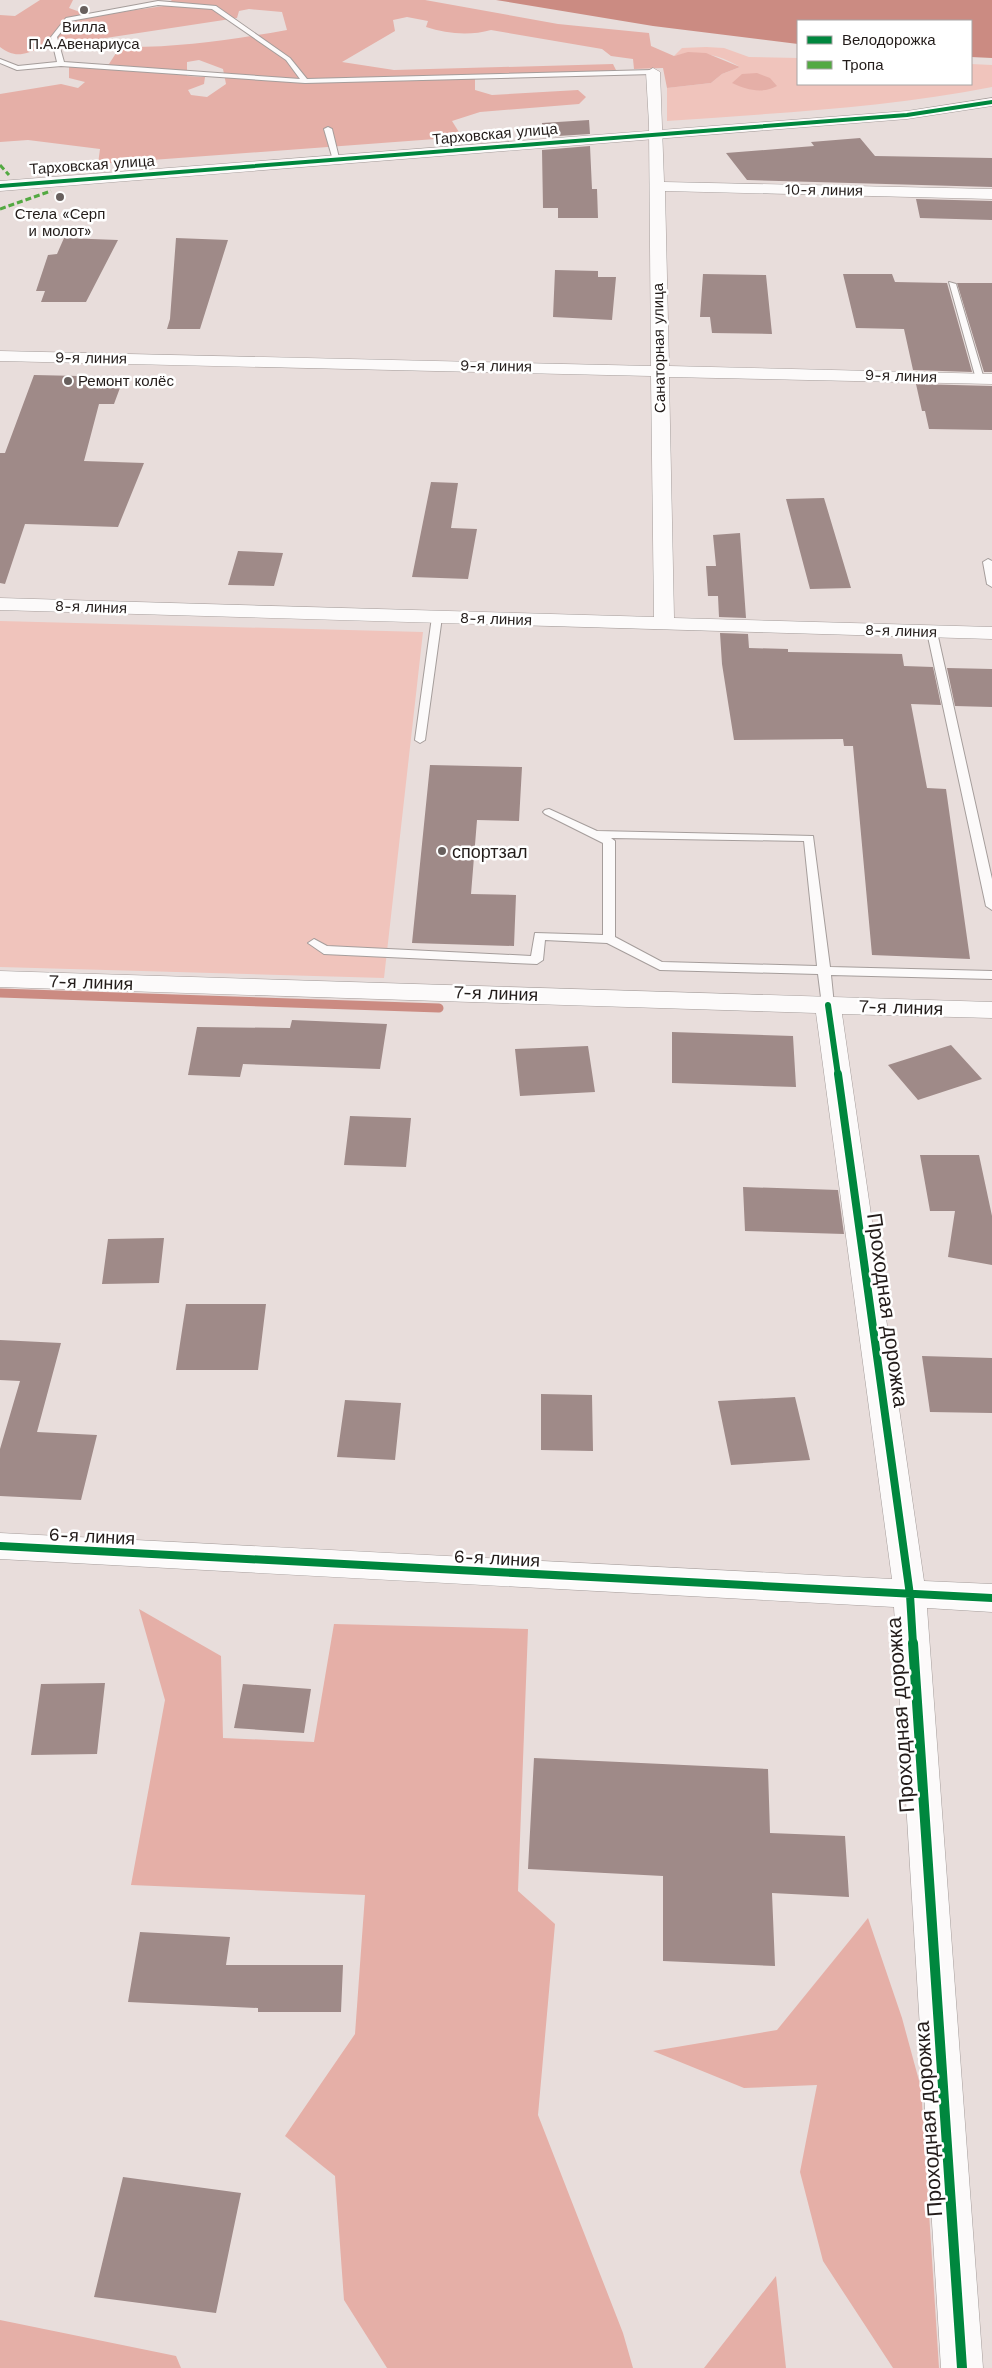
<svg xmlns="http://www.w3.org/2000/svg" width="992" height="2368" font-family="'Work Sans',sans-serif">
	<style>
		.green { fill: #f0c4bc }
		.forest { fill: #e5afa7; fill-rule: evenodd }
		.water { fill: #cb8b82 }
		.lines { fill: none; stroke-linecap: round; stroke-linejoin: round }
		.stream { stroke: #cb8b82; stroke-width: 9 }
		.building { fill: #9f8a88 }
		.service-casing { stroke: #a59d9b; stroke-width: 2 }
		.minor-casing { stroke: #a59d9b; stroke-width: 1 }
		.tertiary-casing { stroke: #a59d9b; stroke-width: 1 }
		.service { fill: #fcfafa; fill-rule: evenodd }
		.minor { fill: #fcfafa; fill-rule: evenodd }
		.tertiary { fill: #fcfafa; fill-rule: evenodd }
		.quiet { stroke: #53a942; stroke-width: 3; stroke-dasharray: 6 3; stroke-linecap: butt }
		.cycleway-far3-casing { stroke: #fff; stroke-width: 5.5 }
		.cycleway-far2-casing { stroke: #fff; stroke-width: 9 }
		.cycleway-far1-casing { stroke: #fff; stroke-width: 11 }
		.cycleway-casing { stroke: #fff; stroke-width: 13 }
		.cycleway-far3 { stroke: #00873e; stroke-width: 4 }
		.cycleway-far2 { stroke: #00873e; stroke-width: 6 }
		.cycleway-far1 { stroke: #00873e; stroke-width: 8 }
		.cycleway { stroke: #00873e; stroke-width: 10 }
		.poi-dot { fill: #68605e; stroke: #fff; stroke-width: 2 }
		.labels { text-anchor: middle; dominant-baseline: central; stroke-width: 5; stroke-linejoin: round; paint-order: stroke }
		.far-poi-label { font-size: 15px; fill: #231c1a; stroke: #fff }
		.far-street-label { font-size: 15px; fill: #231c1a; stroke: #fff }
		.poi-label { font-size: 18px; fill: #231c1a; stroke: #fff; text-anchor: start }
		.street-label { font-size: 18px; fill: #231c1a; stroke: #fff }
		.near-street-label { font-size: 21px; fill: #231c1a; stroke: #fff }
	</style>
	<rect width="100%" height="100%" fill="#e8dddb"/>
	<path class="green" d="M706,47L724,48L749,57L798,58V84H971V64L992,65V87C885,108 776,113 667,121V88L711,83L722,74L740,67C720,55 697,49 674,56L682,48Z
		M0,621L423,632L384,978L0,967Z"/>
	<path class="forest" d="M40,0H73L69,8L91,16L164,6L172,0H425L558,24L649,33L651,46L674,56L688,52L706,53L740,67L722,74L711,83L667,88L663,68L634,69L633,59L611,56L602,49L491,30C470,36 447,34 426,27L428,21L407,17L393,20L395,31L342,62L394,70L613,64L616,70L599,72V76L475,79V90L492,95L578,90L586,97L579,104L480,112L452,121L462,137L98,164L100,149L28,140L0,142V94L61,84L78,88L85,82L69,78V66L95,68L109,64L120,47C176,48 231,40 287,30L282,12L249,9L239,11L237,18L40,48C24,55 14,58 0,47V15L15,16ZM199,60L223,69L226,84L207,97L191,95L188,90L204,84L205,77L187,76V62Z
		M757,73L770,78L777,86C762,94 747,90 732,83L742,74Z
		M139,1609L221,1656L223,1738L314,1742L334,1624L528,1629L518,1891L555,1924L538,2115L623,2333L633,2368H387L344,2300L335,2176L285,2136L355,2034L365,1895L131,1885L165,1700Z
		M868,1918L902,2018L921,2088L939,2368H893L823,2261L800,2172L817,2085L744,2088L653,2051L777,2030Z
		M776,2276L786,2368H704Z
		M0,2320L176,2356L181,2368H0Z"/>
	<path class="water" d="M496,0H992V58L971,57V21H798V44L653,26Z"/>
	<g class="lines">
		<path class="stream" d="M0,993L439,1008"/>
	</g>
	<path class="building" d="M589,120L590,134L542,137V123Z
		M860,138L875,156L992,158V187L747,180L726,153L814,146L811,142Z
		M590,146L592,189H597L598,218H558V208H543L542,150Z
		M916,199L992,201V220L920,218Z
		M64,238L118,240L86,302H41L45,291H36L48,255L57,254Z
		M176,238L228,240L200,329H167L170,319Z
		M555,270L598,271V277H616L612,320L553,317Z
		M703,274L766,275L772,334L712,333L710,317H700Z
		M843,274H892L895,282L947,283L972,372L913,370L904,329L856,328Z
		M957,283H992V372H984Z
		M34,375L124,377L114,404H99L84,461L144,463L118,527L25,524L5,584L0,583V453H5Z
		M916,384L992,386V430L929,429L925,411H922Z
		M431,482L458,483L451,528L477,529L468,579L412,577Z
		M824,498L851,588L810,589L786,499Z
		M740,533L746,618L719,617L718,596H708L706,566H716L713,535Z
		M238,551L283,553L274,586L228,585Z
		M720,633L748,634L749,648L788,649V652L902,654L904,666L933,667L941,705L911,704L927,788L946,789L970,959L872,955L853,746H844L843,739L734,740L722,664Z
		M947,668L992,669V707L955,706Z
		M430,765L522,767L519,821L477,820L471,894L516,895L514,946L412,943Z
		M292,1020L387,1024L380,1069L243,1064L240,1077L188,1075L197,1027L290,1028Z
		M672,1032L793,1036L796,1087L672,1083Z
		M951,1045L982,1079L918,1100L888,1065Z
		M588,1046L595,1092L520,1096L515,1049Z
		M350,1116L411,1118L406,1167L344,1165Z
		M920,1155H979L992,1216V1265L948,1257L955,1211H930Z
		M743,1187L838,1190L844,1234L745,1231Z
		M164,1238L159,1283L102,1284L108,1239Z
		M186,1304H266L258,1370H176Z
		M0,1340L61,1343L37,1432L97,1435L81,1500L0,1496V1449L20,1381L0,1380Z
		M922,1356L992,1358V1413L930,1412Z
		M541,1394L592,1395L593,1451L541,1450Z
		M795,1397L810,1460L731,1465L718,1401Z
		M345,1400L401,1403L395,1460L337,1457Z
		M105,1683L97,1754L31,1755L41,1684Z
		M243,1684L311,1689L304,1733L234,1728Z
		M534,1758L768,1769L770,1833L845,1836L849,1897L772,1893L775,1966L663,1961V1876L528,1869Z
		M140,1932L230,1937L226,1965H343L341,2012H258V2008L128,2002Z
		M123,2177L241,2193L216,2313L94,2297Z"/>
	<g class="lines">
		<defs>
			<path id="service" d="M158,1L216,6L290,58L307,79L653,70L656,72L653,74L305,83L61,66L17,70L0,63V59L18,66L57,62L51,37L66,18ZM158,5L212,9L286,60L300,79L64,62L57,37L70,21Z
				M328,127L332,129L340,162L333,160L324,129Z
				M949,282L956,284L984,379L983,381L976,379Z
				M988,559L992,561V587L987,584L983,562Z
				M437,614L442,617L425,740L420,743L415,740L432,617Z
				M932,629L937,632L992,879V910L986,906L927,632Z
				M549,809L597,831L813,836L830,967L992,971V979L831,975L834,1005L828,1009L822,1005L818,974L660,970L607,943L545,940L543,960L537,964L324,954L308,943L314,939L327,946L531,956L535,933L603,935V843L545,814L543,812L545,810ZM611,838L804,841L817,966L662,962L615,937V841Z"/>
			<path id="minor" d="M653,68L660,72L664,182L992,189V199L665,191L669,366L992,374V384L669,377L674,618L992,627V639L0,610V598L654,617L651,376L0,361V351L651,366L649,124L646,72Z
				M0,971L992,1002V1018L842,1014L924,1581L992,1584V1612L927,1608L983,2368H941L894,1607L0,1559V1533L892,1579L816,1013L0,987Z"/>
			<path id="tertiary" d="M992,98V106L907,119L0,191V181L907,111Z"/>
		</defs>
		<use href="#service" class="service-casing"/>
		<use href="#minor" class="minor-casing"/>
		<use href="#tertiary" class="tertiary-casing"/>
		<use href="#service" class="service"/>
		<use href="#minor" class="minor"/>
		<use href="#tertiary" class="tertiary"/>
		<path class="quiet" d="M0,165L9,175
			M0,209L51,191"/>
		<defs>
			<path id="cycleway-far3" d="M0,186L907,115L992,102"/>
			<path id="cycleway-far2" d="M828,1005L838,1075"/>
			<path id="cycleway-far1" d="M838,1074L910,1595L913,1644
				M0,1546L992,1598"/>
			<path id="cycleway" d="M913,1643L962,2368"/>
		</defs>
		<use href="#cycleway-far3" class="cycleway-far3-casing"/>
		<use href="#cycleway-far2" class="cycleway-far2-casing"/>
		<use href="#cycleway-far1" class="cycleway-far1-casing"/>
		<use href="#cycleway" class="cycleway-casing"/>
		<use href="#cycleway-far3" class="cycleway-far3"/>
		<use href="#cycleway-far2" class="cycleway-far2"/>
		<use href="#cycleway-far1" class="cycleway-far1"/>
		<use href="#cycleway" class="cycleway"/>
	</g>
	<g class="poi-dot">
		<circle cx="84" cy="10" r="5"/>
		<circle cx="60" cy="197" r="5"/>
		<circle cx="68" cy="381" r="5"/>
		<circle cx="442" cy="851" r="5"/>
	</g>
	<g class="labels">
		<g class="far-poi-label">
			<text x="84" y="27">Вилла<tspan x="84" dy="17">П.А.Авенариуса</tspan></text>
			<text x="60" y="214">Стела «Серп<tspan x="60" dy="17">и молот»</tspan></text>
			<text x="78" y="381" text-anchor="start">Ремонт колёс</text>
		</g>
		<g class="far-street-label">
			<text transform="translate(495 134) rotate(-5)">Тарховская улица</text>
			<text transform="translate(92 165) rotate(-4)">Тарховская улица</text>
			<text transform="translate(824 190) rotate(1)">10-я линия</text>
			<text transform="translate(659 348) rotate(-91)">Санаторная улица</text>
			<text transform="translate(91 358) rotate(1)">9-я линия</text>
			<text transform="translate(496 366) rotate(1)">9-я линия</text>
			<text transform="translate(901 376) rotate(2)">9-я линия</text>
			<text transform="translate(91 607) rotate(2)">8-я линия</text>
			<text transform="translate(496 619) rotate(2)">8-я линия</text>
			<text transform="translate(901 631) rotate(2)">8-я линия</text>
		</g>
		<g class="poi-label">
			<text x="452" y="851">спортзал</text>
		</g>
		<g class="street-label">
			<text transform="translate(91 982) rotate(2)">7-я линия</text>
			<text transform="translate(496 993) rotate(2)">7-я линия</text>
			<text transform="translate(901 1007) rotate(2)">7-я линия</text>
			<text transform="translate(92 1536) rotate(3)">6-я линия</text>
			<text transform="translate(497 1558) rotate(3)">6-я линия</text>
		</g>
		<g class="near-street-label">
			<text transform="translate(888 1310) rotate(82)">Проходная дорожка</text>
			<text transform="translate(900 1715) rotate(-94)">Проходная дорожка</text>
			<text transform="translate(928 2119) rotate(-94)">Проходная дорожка</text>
		</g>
	</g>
	<rect x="797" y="20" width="175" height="65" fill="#ffffff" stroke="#a7a4a3"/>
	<rect x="807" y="36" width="25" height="8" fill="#00873e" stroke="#a7a4a3"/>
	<text x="842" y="45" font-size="15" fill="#231c1a">Велодорожка</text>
	<rect x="807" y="61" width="25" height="8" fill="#53a942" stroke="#a7a4a3"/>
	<text x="842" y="70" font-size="15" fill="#231c1a">Тропа</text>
</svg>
